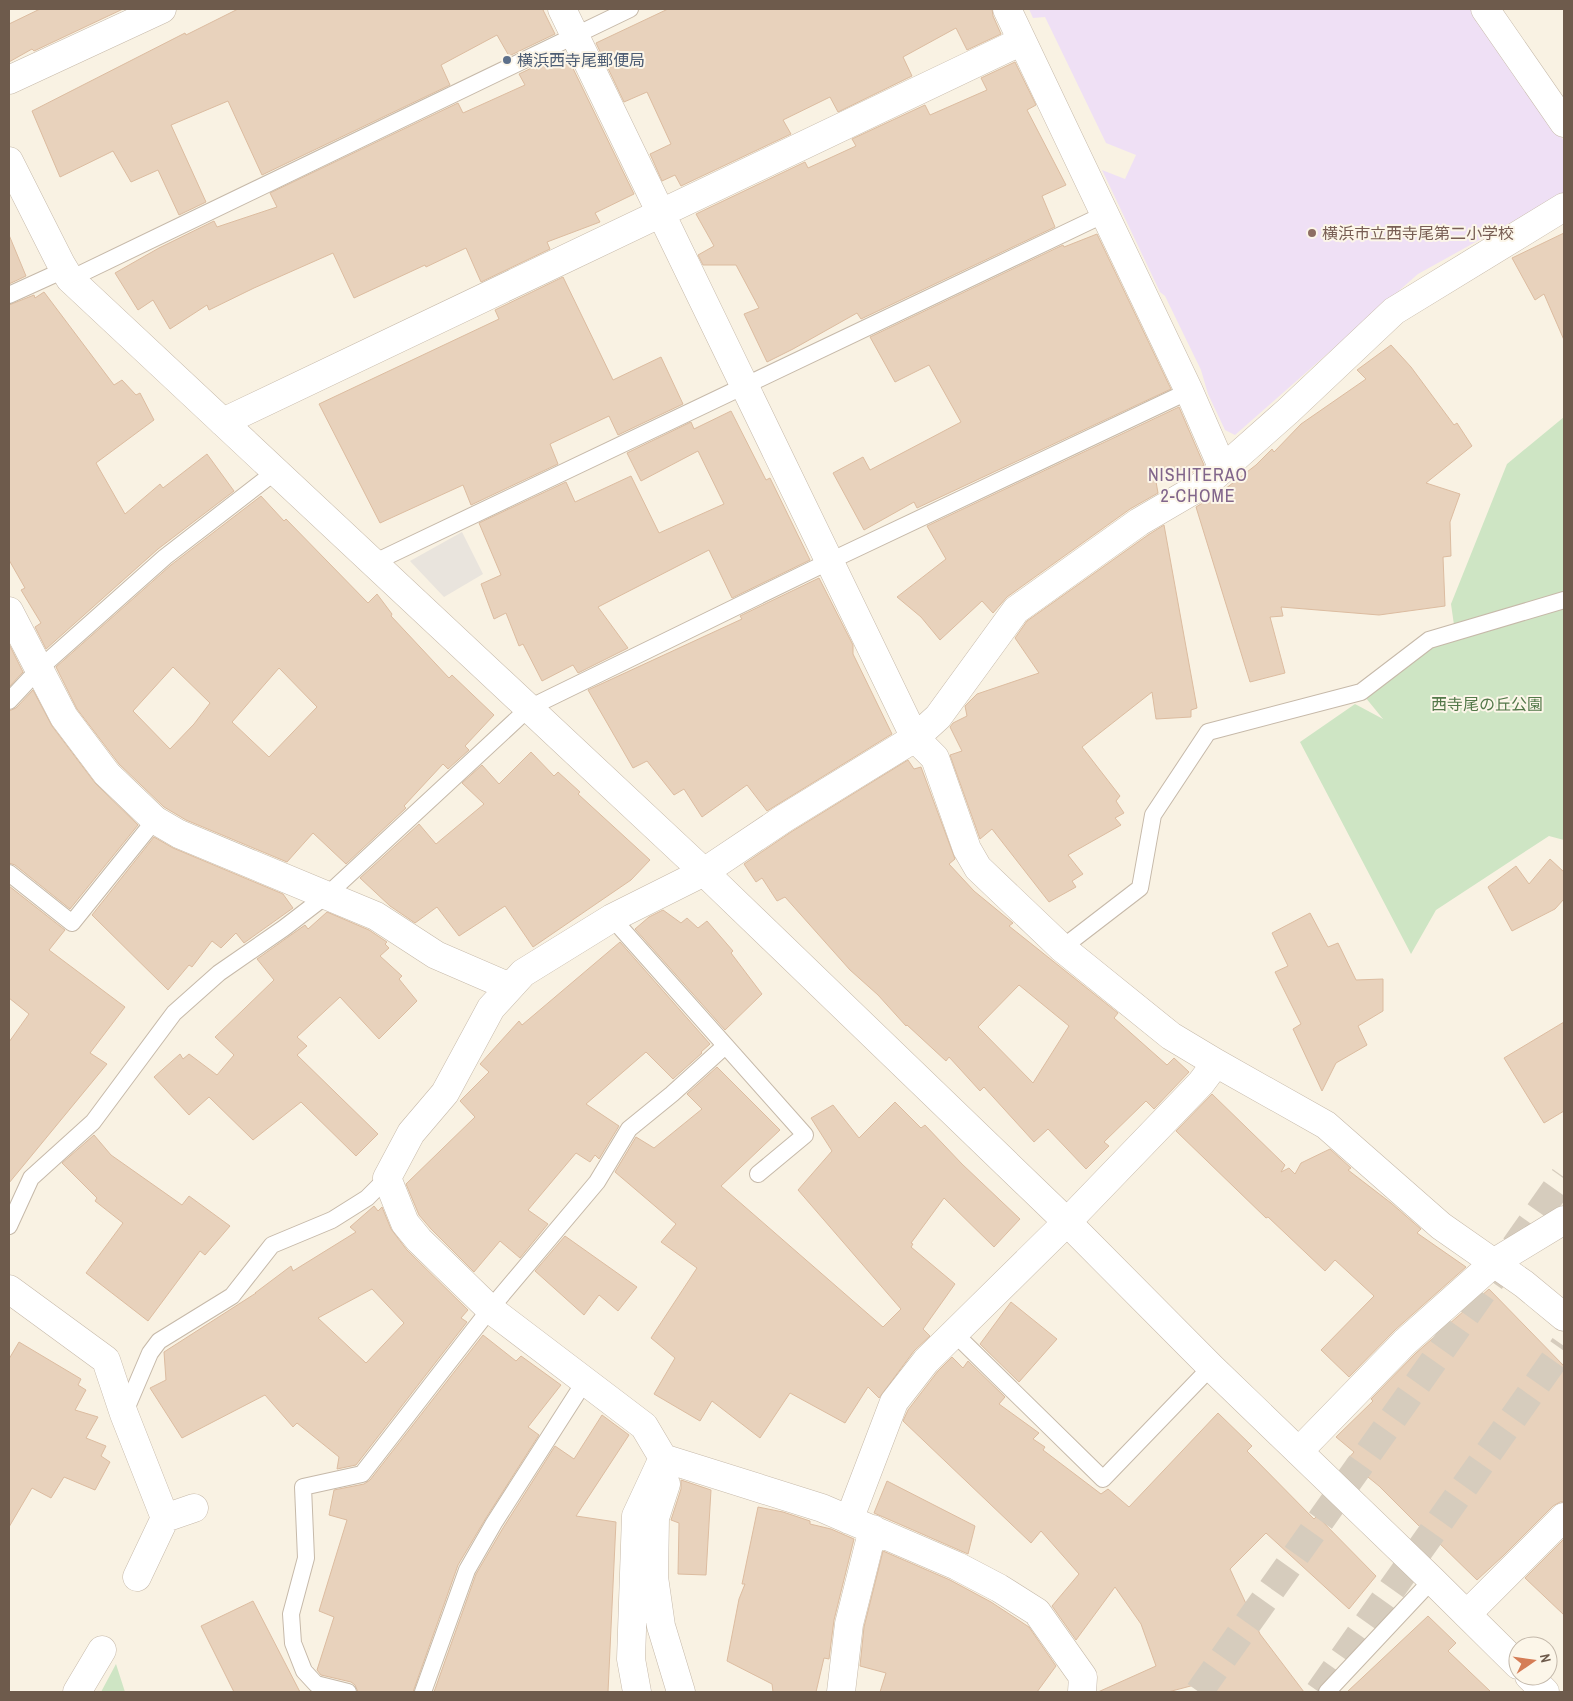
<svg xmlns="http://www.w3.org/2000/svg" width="1573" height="1701" font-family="'Archivo Narrow','Noto Sans JP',sans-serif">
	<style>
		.industrial { fill: #e9e4dd }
		.education { fill: #efe0f5 }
		.green { fill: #cee5c4 }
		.building { fill: #e8d2bc; stroke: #dcbca0; fill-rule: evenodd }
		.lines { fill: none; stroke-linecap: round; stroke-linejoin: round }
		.motorway-tunnel { stroke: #d6ccbd; stroke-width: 28; stroke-dasharray: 28 14; stroke-linecap: butt }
		.service-casing { stroke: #c6b9a9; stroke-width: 18 }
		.minor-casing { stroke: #c6b9a9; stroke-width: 29 }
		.tertiary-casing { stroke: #c6b9a9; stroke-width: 29 }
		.service { stroke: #fff; stroke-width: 16 }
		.minor { stroke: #fff; stroke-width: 28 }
		.tertiary { stroke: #fff; stroke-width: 28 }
		.service-dot { fill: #5c6f8a; stroke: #fcf6e9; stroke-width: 2 }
		.education-dot { fill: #8d6e63; stroke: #fcf6e9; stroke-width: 2 }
		.labels { text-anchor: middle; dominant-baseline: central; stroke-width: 4; stroke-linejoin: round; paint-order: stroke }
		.service-label { font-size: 16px; fill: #4e5e75; stroke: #fcf6e9; text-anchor: start }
		.education-label { font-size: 16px; fill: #785e54; stroke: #fcf6e9; text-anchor: start }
		.park-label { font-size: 16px; fill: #537849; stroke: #fcf6e9 }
		.neighbourhood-label { font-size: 18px; letter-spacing: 1px; fill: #81658b; stroke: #fcf6e9 }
	</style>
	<rect width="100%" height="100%" fill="#f9f2e3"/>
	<path class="industrial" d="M462,532L483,574L444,597L410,561Z"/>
	<path class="education" d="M1029,9H1473L1564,141V193L1418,274L1235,435L1225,430L1208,394L1201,370L1165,296L1160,292L1102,170L1125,179L1136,155L1106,143L1045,17L1033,18Z"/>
	<path class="green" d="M1564,417V840L1549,836L1436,910L1411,954L1300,742L1355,704L1383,719L1361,692L1455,632L1451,604L1507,464Z
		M116,1664L125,1692H101Z"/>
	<path class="building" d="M40,9H123L34,51L32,49L9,62V24Z
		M238,9H546L543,10L555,34L509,56L497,35L441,65L450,85L262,175L228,101L171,125L206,202L179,215L158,170L131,182L113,151L60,177L32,111L185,33L186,35Z
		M668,9H992L993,16L1001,34L967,50L956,28L903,57L912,76L838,112L830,97L783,120L791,134L681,186L675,175L662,181L650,154L671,144L647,92L624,102L596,43Z
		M565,52L634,194L595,213L600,222L547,242L550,249L481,282L466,248L426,267L425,265L354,298L333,253L254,288L209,310L207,305L170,329L153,300L138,310L115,273L159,248L214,221L217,227L277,207L270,193L458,103L463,113L525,85L519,74Z
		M1015,62L1036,105L1027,110L1066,185L1042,196L1055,227L861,319L857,313L793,349L767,362L744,314L759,308L736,265H703L698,255L714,246L696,214L805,162L808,168L856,146L852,139L925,105L930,115L987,90L981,78Z
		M1564,233V340L1544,294L1535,300L1512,258Z
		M1097,234L1171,389L917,508L914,502L864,530L833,473L863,457L870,470L961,422L929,365L895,382L870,337L1063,245L1064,247Z
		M9,235L26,276L9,284Z
		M563,277L613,380L661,357L683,404L618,435L609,416L550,444L558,464L471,505L463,485L380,523L319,404L499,319L495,310Z
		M44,292L114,385L122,380L136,395L140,393L154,420L96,463L125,514L160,484L163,488L207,454L234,491L158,549L46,649L35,627L41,623L21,590L25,588L9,560V305L34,295L35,298Z
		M1391,345L1411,367L1454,425L1457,423L1472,446L1426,483L1460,494L1450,522L1451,556L1443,557L1445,606L1379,615L1281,607L1283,616L1270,617L1285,673L1250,682L1196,507L1225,489L1256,465L1272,449L1274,452L1301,424L1366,379L1357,370Z
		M1179,407L1204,465L1186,476L1184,469L1155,476L1158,493L1130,509L1007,597L993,613L982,601L940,640L921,617L897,597L946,559L927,526Z
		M731,411L766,480L770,478L810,560L732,598L709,550L598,607L628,648L578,673L573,665L542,681L523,644L519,646L506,613L494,619L481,584L501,575L479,523L566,482L575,502L631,476L659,533L724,504L698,451L641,481L627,453L691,422L694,429Z
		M261,496L284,521L286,519L368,603L377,594L392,614L391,616L449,678L452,675L494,715L465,746L469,750L448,769L443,764L404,806L406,808L346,864L313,833L287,862L186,820L164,807L119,764L77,709L56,667L171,565ZM173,667L210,703L194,724L170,749L133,711ZM279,668L317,707L269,757L232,722Z
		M1164,525L1197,708L1191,710V717L1156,719L1152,692L1082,747L1120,796L1116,801L1124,813L1115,818L1121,825L1068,855L1083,874L1072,881L1076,887L1049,902L992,829L980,839L950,755L962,751L950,727L953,723L967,716L965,706L977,694L1039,673L1015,638L1027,621L1148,535Z
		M819,578L853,645V654L892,734L767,811L747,785L702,817L684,789L674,795L647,761L633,768L588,690L742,619L740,616Z
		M9,644L23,672L9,687Z
		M33,690L52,726L95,783L138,825L70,909L15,865L9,863V711L16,708Z
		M531,752L554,776L558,772L580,792L578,794L650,860L631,880L533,947L505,906L459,936L437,907L415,923L390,906L360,878L419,824L436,844L484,804L462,783L482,765L499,784Z
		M908,760L914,769L921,767L955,859L949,864L974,891L1013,923L1009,926L1118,1013L1114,1018L1167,1065L1174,1058L1189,1072L1154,1109L1146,1101L1104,1142L1109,1146L1086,1169L1048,1129L1034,1142L984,1087L980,1091L949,1057L946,1061L907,1025L906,1026L878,995L850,970L785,897L777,901L762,878L756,882L744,864L791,832ZM1019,985L1069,1026L1033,1083L978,1027Z
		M154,837L173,848L283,894L293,908L244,943L236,933L221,948L212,941L192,967L189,965L168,990L92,915Z
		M1550,859L1564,872V899L1555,909L1512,931L1488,887L1516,866L1529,884Z
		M9,886L65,930L49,950L125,1007L90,1053L107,1064L9,1183V1042L29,1014L9,998Z
		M663,910L681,923L687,918L698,928L707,921L733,951L731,953L762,994L725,1030L635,929L649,917Z
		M327,912L369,930L387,942L385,944L389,948L380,956L402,976L399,979L417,1001L379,1039L340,997L297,1037L307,1046L297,1055L378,1134L356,1156L301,1102L253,1140L209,1097L189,1115L154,1077L180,1054L183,1059L189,1054L217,1075L234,1055L215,1037L274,980L257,959L305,925L308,929Z
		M1310,913L1328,947L1338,943L1356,980L1383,979V1011L1358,1026L1367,1045L1336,1063L1322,1091L1293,1029L1301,1024L1275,972L1288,966L1272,933Z
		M620,942L710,1044L701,1052L702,1053L673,1079L646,1052L586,1104L619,1126L599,1159L595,1155L590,1162L576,1153L528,1210L548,1224L520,1258L500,1241L474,1272L431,1229L419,1215L406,1184L475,1117L460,1101L489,1072L480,1064L519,1021L522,1025Z
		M1564,1022V1111L1544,1123L1504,1058Z
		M717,1067L780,1130L721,1186L883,1327L901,1309L798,1190L832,1151L811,1118L833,1105L859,1138L895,1102L921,1128L925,1125L962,1164L1020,1219L994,1247L944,1198L911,1243L913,1244L911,1247L955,1284L923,1329L930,1336L914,1351L879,1398L868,1387L845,1423L790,1393L760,1438L712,1401L700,1421L654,1394L675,1358L651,1338L697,1268L661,1242L676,1224L615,1172L636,1137L654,1148L702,1109L687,1094Z
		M1212,1094L1285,1165L1281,1172L1289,1168L1295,1174L1301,1163L1330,1149L1351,1168L1348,1170L1391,1203L1421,1229L1417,1233L1466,1267L1395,1330L1349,1377L1321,1350L1374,1296L1335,1260L1325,1271L1268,1217L1266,1218L1176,1131Z
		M94,1135L111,1155L182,1205L189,1196L230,1226L205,1255L200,1251L148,1321L86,1273L123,1223L95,1201L97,1198L62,1163Z
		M374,1206L378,1211L382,1207L391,1229L407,1250L468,1310L461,1318L467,1322L356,1465L337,1469L339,1457L297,1423L293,1427L265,1395L182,1438L150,1388L166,1380L164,1352L256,1293H255L291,1266L293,1271L356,1232L350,1227ZM372,1289L404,1323L366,1363L318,1318Z
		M565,1236L637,1287L618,1311L599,1295L584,1315L535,1271Z
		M1489,1289L1564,1366V1502H1560L1553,1506L1503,1556L1477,1580L1436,1540L1435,1542L1379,1486L1347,1460L1354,1452L1336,1437L1373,1401L1371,1399L1416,1353Z
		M1011,1302L1057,1339L1019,1382L980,1344Z
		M483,1335L516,1361L521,1356L561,1385L528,1427L539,1435L486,1518L458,1565L413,1692H358L355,1685L351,1682L321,1675L317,1670L334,1617L319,1611L347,1520L329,1515L334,1490L364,1484L370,1480Z
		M19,1342L81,1379L78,1385L86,1390L75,1410L98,1417L86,1438L106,1446L101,1456L110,1462L95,1490L64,1477L51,1498L32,1488L9,1527V1359Z
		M952,1357L963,1368L968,1361L1005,1397L999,1404L1039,1433L1033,1439L1045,1447L1043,1450L1101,1494L1108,1489L1129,1507L1218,1413L1252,1446L1247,1451L1314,1519L1317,1516L1376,1576L1349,1609L1266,1533L1230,1569L1260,1634L1304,1692H1206L1202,1683L1168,1692H1098L1156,1666L1141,1624L1115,1587L1076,1640L1052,1606L1079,1574L1041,1531L1031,1543L903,1421L908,1410L938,1371Z
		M602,1415L629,1435L576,1516L616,1522L608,1692H434L476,1574L503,1528L555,1446L574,1459Z
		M681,1480L711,1490L706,1575L678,1574L679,1523L671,1520L681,1489Z
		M887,1481L975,1526L968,1554L874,1513Z
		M758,1507L783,1512L810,1521V1524L831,1529L854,1539L834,1620L829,1659L824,1658L816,1692H773L772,1684L727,1661L739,1599L745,1584H742Z
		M1564,1539V1615L1525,1578Z
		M883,1551L950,1580L991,1602L1029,1627L1056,1666L1037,1692H880L886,1673L860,1666L864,1627Z
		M253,1601L300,1692H234L201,1626Z
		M1428,1616L1456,1643L1448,1651L1491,1692H1347Z"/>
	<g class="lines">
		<path class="motorway-tunnel" d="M1199,1692L1564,1177
			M1319,1692L1564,1346"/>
		<defs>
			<path id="service" d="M70,279L630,9
				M9,295L64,270
				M373,563L1105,214
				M9,701L39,669L165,557L275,472
				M9,873L72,923L155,820
				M612,918L805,1135L758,1174
				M1062,948L1140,888L1153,815L1208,732L1361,692L1429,640L1564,600
				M9,1226L31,1178L93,1122L174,1013L219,973L284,928L327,895L529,708L830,561L1189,391
				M954,1333L1103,1479L1211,1367
				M124,1414L150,1353L159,1341L232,1296L272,1245L332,1220L367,1198L387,1178
				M348,1692L316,1684L304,1671L293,1643L291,1614L306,1558L303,1487L362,1474L490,1309L597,1182L629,1129L672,1094L725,1046
				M423,1692L467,1570L494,1523L585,1381
				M1327,1692L1432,1580"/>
			<path id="minor" d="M562,9L915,738L935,758L967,849L978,868L1062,948L1171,1036L1216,1063L1326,1125L1441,1226L1524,1284L1564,1317
				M1007,9L1189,391L1223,469
				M1485,9L1564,123
				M223,422L1022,41
				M9,611L64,717L107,774L155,820L179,834L376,916L436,955L510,987
				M9,1289L106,1360L124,1414L165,1518L137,1577
				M1299,1451L1405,1342L1495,1262L1564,1220
				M666,1484L655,1518L654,1577L661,1626L681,1692
				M165,1518L194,1508
				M849,1520L894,1402L926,1361L1067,1222L1201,1083L1216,1063
				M1467,1614L1564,1517
				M77,1692L102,1650
				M637,1692L631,1659L636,1516L663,1458
				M841,1692L849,1624L873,1529
				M1082,1692L1083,1677L1037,1612L999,1588L957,1566L822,1508L663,1458L644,1426L490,1309L419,1240L405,1223L387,1178L411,1133L445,1093L491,1008L523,973L612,918L704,872L783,819L915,738L938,717L1016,610L1139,522L1209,481L1288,411L1394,311L1564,207"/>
			<path id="tertiary" d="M9,80L162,9
				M9,161L61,264L70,279L704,872L1067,1222L1211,1367L1432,1580L1518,1665
				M1529,1676L1545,1692"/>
		</defs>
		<use href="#service" class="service-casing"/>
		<use href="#minor" class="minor-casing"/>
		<use href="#tertiary" class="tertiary-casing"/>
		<use href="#service" class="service"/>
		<use href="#minor" class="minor"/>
		<use href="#tertiary" class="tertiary"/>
	</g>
	<circle class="service-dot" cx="507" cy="60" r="5"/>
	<circle class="education-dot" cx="1312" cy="233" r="5"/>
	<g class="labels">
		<g class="service-label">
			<text x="517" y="60">横浜西寺尾郵便局</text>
		</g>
		<g class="education-label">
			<text x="1322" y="233">横浜市立西寺尾第二小学校</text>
		</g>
		<g class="park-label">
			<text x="1487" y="704">西寺尾の丘公園</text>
		</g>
		<g class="neighbourhood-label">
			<text x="1198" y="474">NISHITERAO<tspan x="1198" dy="21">2-CHOME</tspan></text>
		</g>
	</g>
	<rect width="1573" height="1701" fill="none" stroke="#6e5b4c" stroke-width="20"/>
	<g transform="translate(1533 1661) rotate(77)"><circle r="24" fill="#fcf6e9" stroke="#c3b8aa"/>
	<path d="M0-4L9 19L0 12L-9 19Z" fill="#d57d56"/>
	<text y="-8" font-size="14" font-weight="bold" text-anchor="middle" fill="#6e5b4c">N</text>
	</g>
</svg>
